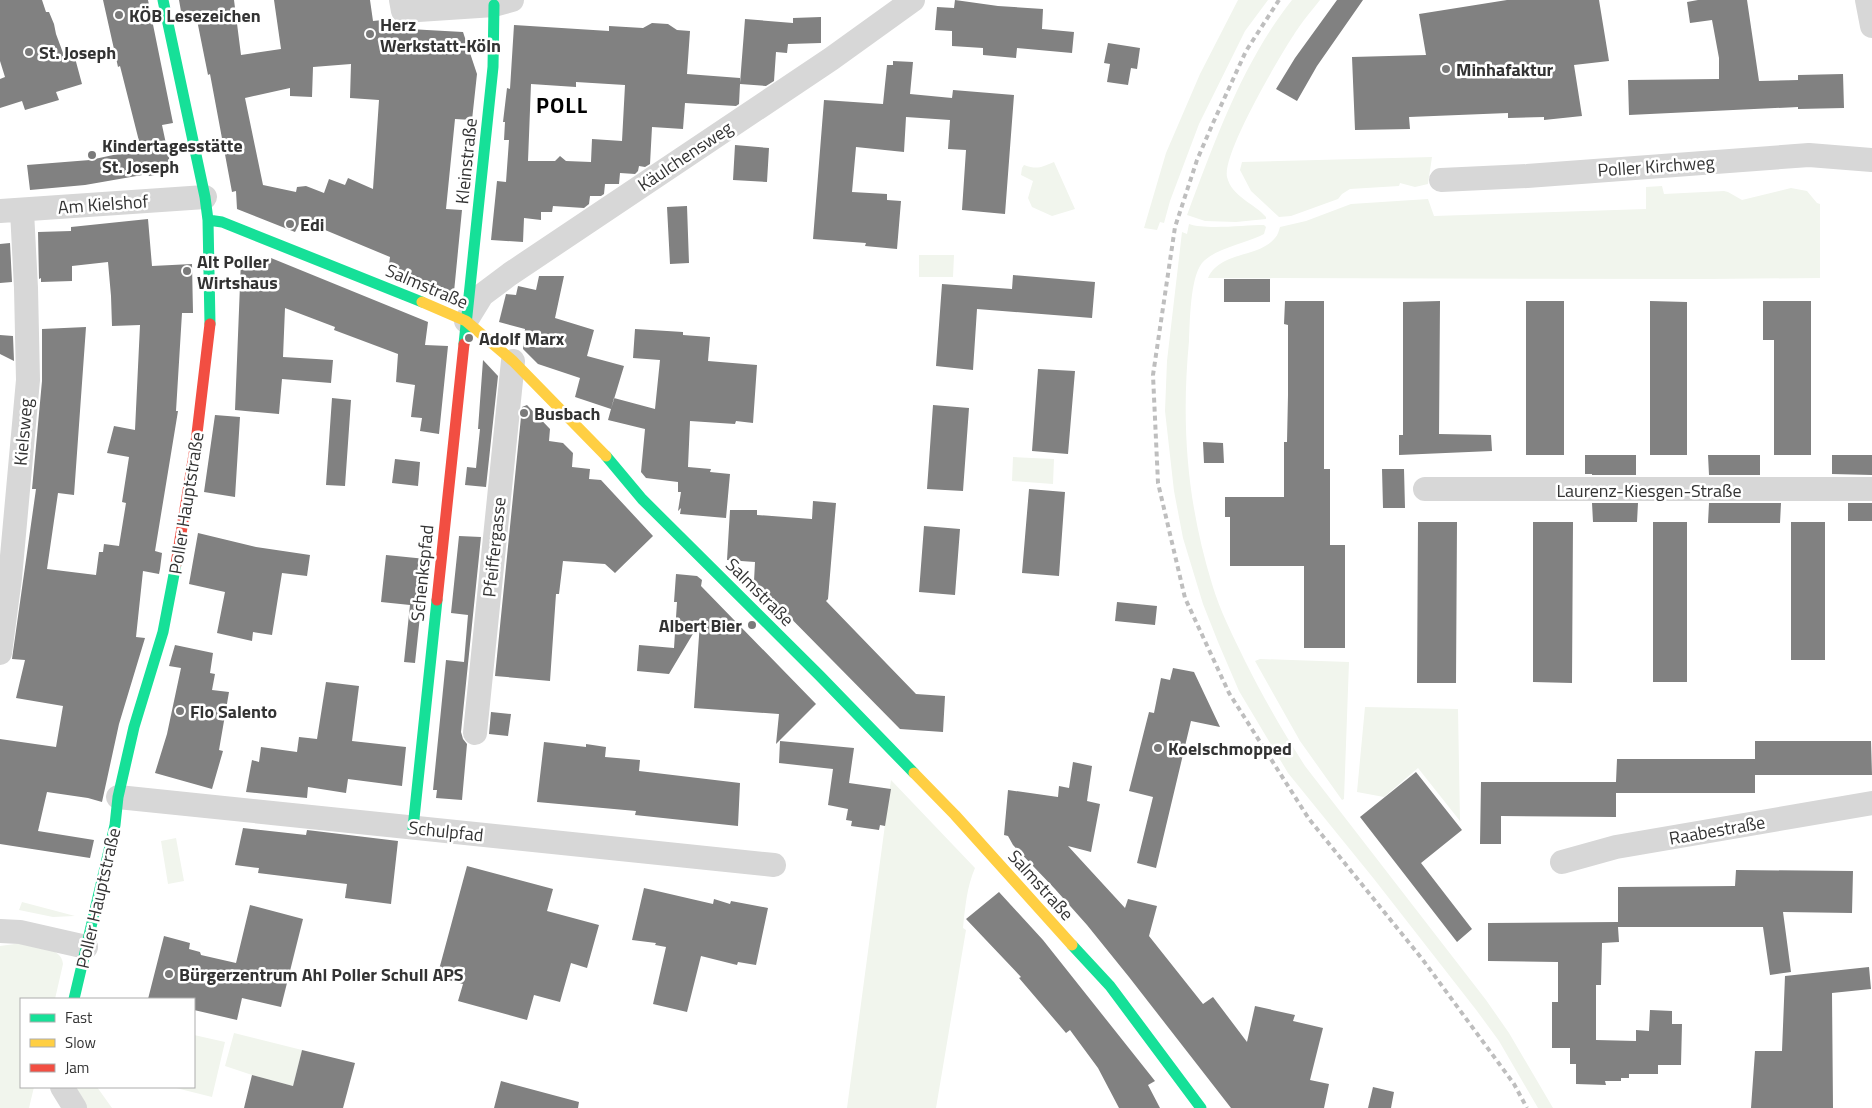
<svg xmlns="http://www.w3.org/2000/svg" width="1872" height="1108" font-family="'Titillium Web',sans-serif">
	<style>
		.green { fill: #f1f5ed }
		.building { fill: #818181; fill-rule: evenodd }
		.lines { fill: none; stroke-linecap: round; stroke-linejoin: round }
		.street { stroke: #d7d7d7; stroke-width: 24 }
		.fast { stroke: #16e098; stroke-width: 11 }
		.slow { stroke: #ffcf43; stroke-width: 11 }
		.jam { stroke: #f24e42; stroke-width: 11 }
		.rail { stroke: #bebebe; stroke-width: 4; stroke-dasharray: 5 4; stroke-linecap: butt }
		.poi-dot { fill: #7a7a7a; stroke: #fff; stroke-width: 2 }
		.labels { text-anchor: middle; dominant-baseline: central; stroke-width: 5; stroke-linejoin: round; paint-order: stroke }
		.poi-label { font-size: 18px; font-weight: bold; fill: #333; stroke: #fff; text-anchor: start }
		.street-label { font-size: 18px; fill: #333; stroke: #fff }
		.district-label { font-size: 22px; font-weight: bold; letter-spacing: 1px; fill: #000; stroke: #fff }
	</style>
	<rect width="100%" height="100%" fill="#fff"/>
	<path class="green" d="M1238,0H1268L1245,31L1199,124L1170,201L1164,223L1160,222L1157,230L1144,228L1166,153L1200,74Z
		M1292,0H1320C1313,9 1305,18 1299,27C1283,50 1222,153 1227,177C1232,197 1254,203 1266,217V219L1236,222L1205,221L1187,215C1215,141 1242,63 1292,0Z
		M1432,157L1428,184L1415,187L1400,183L1399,186L1350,189L1342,194L1338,199L1291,216L1279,217L1251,191L1240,170L1242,162Z
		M1054,162L1075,209L1052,216L1032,207L1028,198L1033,181L1021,175L1022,168L1024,165C1038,170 1041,167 1054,162Z
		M1662,186L1664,194L1724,191L1728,192L1742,200L1791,188L1807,191L1817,203L1820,204V278L1709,279L1208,278C1220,251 1259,258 1275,238C1278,235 1279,230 1280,227L1306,221L1351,204L1428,199L1434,216L1646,209V187Z
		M1189,224C1206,230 1245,225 1264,225L1266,227L1264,234L1260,236C1243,244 1214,249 1202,263C1190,278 1190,322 1189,341C1181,426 1187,502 1212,584C1220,611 1233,636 1245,661C1263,697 1283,732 1305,766L1486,1000L1509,1033L1553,1108H1538L1499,1041L1477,1011L1374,879L1288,773L1239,691L1218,642L1203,604L1183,538L1174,491L1165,411L1167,361L1182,232L1187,234Z
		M919,255H954L953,277H919Z
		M1013,457L1054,459L1053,484L1012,481Z
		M1260,659L1349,662L1344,799L1342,800L1300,741L1255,661Z
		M1365,707L1458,709L1460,821L1418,768L1384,797L1357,792Z
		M891,780L975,868C967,886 965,908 963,928L966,930L936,1108H847Z
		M176,838L184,881L168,884L161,841Z
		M22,902L75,916L53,917L19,910Z
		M22,943C35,946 62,947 63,964L55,999H21V1087H34L29,1108H0V946Z
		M234,1033L302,1050L293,1086L252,1075L225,1066Z
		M194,1035L225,1042L212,1097L172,1087H194Z
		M72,1087H97L112,1108H86Z"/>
	<path class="building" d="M0,0H42L46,12H49L54,24L56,34L66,61L75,58L82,84L56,92L59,100L25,110L22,101L0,108V79L5,77L0,61Z
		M103,0H148L173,123L162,125L172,172L149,176L148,174L85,185L30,190L27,165L90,160L141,149L120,66L118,67Z
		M179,0H234L241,55L281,49L274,0H370L373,21L392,19L398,24H409V29L463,32L477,74L472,120L455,119L446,209L462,210L454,292L434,288L433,290L388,271L390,257L301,220L295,232L237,209L236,191L232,192L210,74L208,75L196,15L182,17ZM351,64L350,98L379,100L373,189L348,178L345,185L329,179L324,193L306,186L297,187L296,192L263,185L245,98L290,88V96L312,97L313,67Z
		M955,0L998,6L1043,9L1042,29L1074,32L1072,53L1017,48L1016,58L983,55V48L952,46V31L935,30L937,7L954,8Z
		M1337,0H1363L1317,66L1297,101L1276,89L1295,58Z
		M1507,0H1599L1609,61L1574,65L1582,116L1544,120V117L1508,118V113L1409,117L1410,129L1355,130L1352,57L1426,55L1419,14Z
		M1698,0H1747L1759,81L1798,80V75L1843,74L1844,108L1798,109V107L1629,115L1628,80L1719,79V58L1712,20L1690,23L1687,2Z
		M821,17V43L788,44L787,53L776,52L774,81L766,86L740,84L739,104L736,106L685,103L683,129L652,127L650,164L645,167L639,166L638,171L635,174L620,173L619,184H605L604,194L601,196H590L589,204L584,208L553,206L552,212H541V220L524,218L523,242L491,240L497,181L506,182L509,140H504L505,122H503L507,88L510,89L514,25L609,31V26L643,28L652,23L668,24L677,30L690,31L687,74L740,78V83L745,19L793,23V18ZM576,82L625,85L622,141L592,139L591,162L566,161L560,156L555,161H528L531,84L576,87Z
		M1108,43L1140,48L1137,69L1131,68L1128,85L1107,82L1110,64L1104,63Z
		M893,61L913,62L910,94L952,98L953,90L1014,95L1005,214L962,210L966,150L948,149L950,120L906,117L904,152L856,147L852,192L887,194V200L901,201L897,249L865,246L866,243L813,239L824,100L883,104L887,65H893Z
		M735,145L769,148L767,182L733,180Z
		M687,206L689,263L670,264L667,207Z
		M148,219L152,266L192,264L193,313H182L176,411H178L155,551L162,553L160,569L159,574L143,571L136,637L145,638L119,724L102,802L88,798L47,792L38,831L94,840L90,858L0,844V739L56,747L63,706L16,698L25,660L12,659L36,489H32L42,381V329L86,327L74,495L58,493L47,569L96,575L99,552H103L104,544L119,546L126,503L122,502L129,457L107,453L114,426L135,430L140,325L112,326L111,296L108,262L72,266V281L41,282V278L39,279L38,232L71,231V227Z
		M10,243L12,282L0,283V244Z
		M241,257L271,258L428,322L425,345L448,346L439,434L420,431L422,418L411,417L415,385L396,382L398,354L334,330L335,327L285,308L283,357L333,360L331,383L282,379L279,414L235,410L241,260H243Z
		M1013,275L1095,282L1092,318L977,309L973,370L936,366L942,284L1012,289Z
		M539,276H564L555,318L594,330L587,356L624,366L611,409L575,397L580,378L538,364L523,349L525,329L499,322L506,294L516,295L518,286L536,290Z
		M1224,279H1270V302H1224Z
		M1285,301H1324V469H1330V545H1345V648H1304V566H1230V517H1225V497H1284V442H1287L1288,395V325L1284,324Z
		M1440,301L1439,434L1491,435L1492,451L1399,455V435H1403V302Z
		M1526,301H1564V455H1526Z
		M1650,301L1687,302V455H1650Z
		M1763,301H1811V455H1774V340H1763Z
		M635,329L683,332V335L710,337L708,361L757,365L753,423L736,421L735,424L690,421L688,467L711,469L710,472L730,474L726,518L680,514L681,508L678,511L681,492H678V482L646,478L641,472L645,429L608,420L614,398L655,409L660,360L633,358Z
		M0,335L13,336L14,361L0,354Z
		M483,360L498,376L486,487L465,485L467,467L476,468L480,429H478Z
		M1038,369L1075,371L1068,454L1032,451Z
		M332,398L351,400L345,486L326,485Z
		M527,405L550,429L549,441L563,443L573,453L572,467L590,469L589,479L601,480L653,536L615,573L605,564L563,561L559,594H556L550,681L495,676L522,407Z
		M933,405L969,408L963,491L927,489Z
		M215,415L240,417L235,497L204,492Z
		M1203,442L1223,443L1224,463H1204Z
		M1585,455H1636V475H1592V474H1585Z
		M1708,455H1760V475H1709Z
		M1832,455H1872V475L1832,474Z
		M395,459L420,462L418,486L392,483Z
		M1382,469H1404L1405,508H1383Z
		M1029,489L1065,492L1059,576L1022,573Z
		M813,501L836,503L828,599L826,601L916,694L945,696L943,732L900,729L754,581L755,562L727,560L730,510H757V515L812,519Z
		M1592,503H1638L1637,522H1593Z
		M1709,503H1781L1780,523H1708Z
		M1848,503H1872V521H1848Z
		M1418,522H1457L1456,683H1417Z
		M1533,522H1573L1572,683L1533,682Z
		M1653,522H1687V682H1653Z
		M1791,522H1825V660H1791Z
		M924,526L960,529L955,595L919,592Z
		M198,533L256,547L310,555L307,576L282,573L272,635L253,632L252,641L217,633L225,592L189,584Z
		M459,536L481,537L461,732L463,739L467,744L462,800L436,798L437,790H433L446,660L464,662L468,615L451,613Z
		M386,555L426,559L415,663L404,662L410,605L381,602Z
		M676,574L697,576L702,580L701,586L816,704L776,744L779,714L694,708L700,622L669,674L637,671L639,645L674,648L677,602H674Z
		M1117,602L1157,606L1155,625L1115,621Z
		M175,645L213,653L210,673L215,674L212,690L229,692L219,750L223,751L212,789L155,773L167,734L181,668L169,666Z
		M1173,668L1194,672L1220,727L1191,721L1156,868L1137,863L1153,797L1129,791L1149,712L1154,713L1161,678L1170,680Z
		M326,682L359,686L352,741L406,747L402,786L348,779L346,793L308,787L307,798L246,792L252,760L259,762L261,747L297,752L299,737L317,739Z
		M491,712L511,714L508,736L489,734Z
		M780,741L854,748L849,783L891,789L885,826L880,825L879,830L851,826L852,821L846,820L848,809L828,805L833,769L779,763Z
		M1755,741H1871L1872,775H1755V793H1616V817L1501,816V844H1480L1481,782H1616L1617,759H1755Z
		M544,742L586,747V744L606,747L605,757L640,760L639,771L740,783L738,826L635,815L636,811L537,802Z
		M1073,762L1092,766L1087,801L1100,804L1091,852L1068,846L1125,908L1128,899L1157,906L1149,936L1203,1004L1213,997L1247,1042L1255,1006L1295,1015L1293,1021L1323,1028L1310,1080L1329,1084L1324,1108H1231L1129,977L1087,925L1055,889L1013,845L1008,836L1004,835L1008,790L1058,797L1059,786L1069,788Z
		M1416,772L1462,830L1421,863L1472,929L1457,942L1360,817Z
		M243,828L306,835L307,830L398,841L391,904L345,898L347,884L258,873L259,868L235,865Z
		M467,866L553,889L547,911L599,925L587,968L571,963L560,1002L534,995L527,1020L458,1001L463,984L437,977Z
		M1736,870L1853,871L1852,913L1783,912L1791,972L1770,975L1763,927H1618L1619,942L1602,943L1601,985H1596V1040L1636,1041V1030L1649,1031L1650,1010L1672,1011V1024H1682L1681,1065H1658V1074H1629V1078H1621V1081H1605L1606,1085L1576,1084V1064H1570V1048H1552V1002H1558V962L1488,961V923L1618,922V924V887L1735,886Z
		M644,888L713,904L714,899L730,904L731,901L768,908L756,965L738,962L737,965L701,956L687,1012L653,1004L666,947L655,945L656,943L632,940Z
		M999,892L1043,940L1155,1081L1148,1085L1160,1108H1119L1098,1068L1070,1030L1066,1033L1019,978L1021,977L966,919Z
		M250,905L303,919L281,1007L242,998L237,1020L194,1010V999H148L164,936L190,943L189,949L200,952L201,955L236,963Z
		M1869,967L1871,989L1832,993L1833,1108H1751L1755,1051H1782L1785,976Z
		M302,1050L355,1063L343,1108H244L252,1075L293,1086Z
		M501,1081L579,1102L578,1108H494Z
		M1373,1087L1394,1092L1391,1108H1368Z"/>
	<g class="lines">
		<path class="street" d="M401,0L403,11L494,5L512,0
			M1867,0L1872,26
			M1441,180L1527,176L1809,155L1872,160
			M0,211L205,197
			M466,321L482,295L510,274L831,59L913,0
			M1425,489H1872
			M0,653L10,578L28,380L26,288L22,211
			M475,733L513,361
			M118,797L774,865
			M1562,862L1616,847L1872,803
			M0,931L20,932L86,947
			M62,1087L75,1108"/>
		<path class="fast" d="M163,0L205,197L208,220L210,324
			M208,220L222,222L422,302
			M464,344L493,67L494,5
			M606,456L642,499L820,676L914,773
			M413,828L437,600
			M1072,945L1110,986L1201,1108
			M74,999L115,825L118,797L134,727L163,632L176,564"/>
		<path class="slow" d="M422,302L466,321L513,361L606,456
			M914,773L955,815L1072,945"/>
		<path class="jam" d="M176,564L196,442L210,324
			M437,600L464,344"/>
		<path class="rail" d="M1279,0L1246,51L1213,123L1197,160L1175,227L1153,375L1158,483L1185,598L1229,693L1309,819L1423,960L1514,1084L1527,1108"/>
	</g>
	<g class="poi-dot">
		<circle cx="119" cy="15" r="5"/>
		<circle cx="370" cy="34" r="5"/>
		<circle cx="29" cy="52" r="5"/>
		<circle cx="1446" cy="69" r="5"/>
		<circle cx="92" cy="155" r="5"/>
		<circle cx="290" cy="224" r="5"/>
		<circle cx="187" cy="271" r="5"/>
		<circle cx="469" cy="338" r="5"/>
		<circle cx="524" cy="413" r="5"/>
		<circle cx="752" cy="625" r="5"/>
		<circle cx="180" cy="711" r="5"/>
		<circle cx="1158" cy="748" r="5"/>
		<circle cx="169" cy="974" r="5"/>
	</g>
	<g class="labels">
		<g class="poi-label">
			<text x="129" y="15">KÖB Lesezeichen</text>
			<text x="380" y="24">Herz<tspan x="380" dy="21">Werkstatt-Köln</tspan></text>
			<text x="39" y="52">St. Joseph</text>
			<text x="1456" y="69">Minhafaktur</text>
			<text x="102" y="145">Kindertagesstätte<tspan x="102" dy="21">St. Joseph</tspan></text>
			<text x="300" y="224">Edi</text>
			<text x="197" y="261">Alt Poller<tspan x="197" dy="21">Wirtshaus</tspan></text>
			<text x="479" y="338">Adolf Marx</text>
			<text x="534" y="413">Busbach</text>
			<text x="742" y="625" text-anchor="end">Albert Bier</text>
			<text x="190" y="711">Flo Salento</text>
			<text x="1168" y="748">Koelschmopped</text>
			<text x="179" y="974">Bürgerzentrum Ahl Poller Schull APS</text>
		</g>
		<g class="street-label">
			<text transform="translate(685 156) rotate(-34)">Käulchensweg</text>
			<text transform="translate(466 161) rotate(-84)">Kleinstraße</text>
			<text transform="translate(1656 166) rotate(-4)">Poller Kirchweg</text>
			<text transform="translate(103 204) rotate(-4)">Am Kielshof</text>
			<text transform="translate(427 286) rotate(23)">Salmstraße</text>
			<text transform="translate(23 432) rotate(-85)">Kielsweg</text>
			<text x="1649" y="490">Laurenz-Kiesgen-Straße</text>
			<text transform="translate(186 503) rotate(-81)">Poller Hauptstraße</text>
			<text transform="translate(494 547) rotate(-84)">Pfeiffergasse</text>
			<text transform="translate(422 573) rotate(-84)">Schenkspfad</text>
			<text transform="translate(760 592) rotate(45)">Salmstraße</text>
			<text transform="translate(1717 830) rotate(-10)">Raabestraße</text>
			<text transform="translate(446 831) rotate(6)">Schulpfad</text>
			<text transform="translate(1041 885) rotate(48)">Salmstraße</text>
			<text transform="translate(98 898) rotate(-77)">Poller Hauptstraße</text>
		</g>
		<g class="district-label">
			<text x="562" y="105">POLL</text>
		</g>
	</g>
	<rect x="20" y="998" width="175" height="90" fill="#ffffff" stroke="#adadad"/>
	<rect x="30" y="1014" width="25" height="8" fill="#16e098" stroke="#adadad"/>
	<text x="65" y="1023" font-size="15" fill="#333333">Fast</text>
	<rect x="30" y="1039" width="25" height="8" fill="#ffcf43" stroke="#adadad"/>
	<text x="65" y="1048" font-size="15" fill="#333333">Slow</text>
	<rect x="30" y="1064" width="25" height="8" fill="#f24e42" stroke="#adadad"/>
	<text x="65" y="1073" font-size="15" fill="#333333">Jam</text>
</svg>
